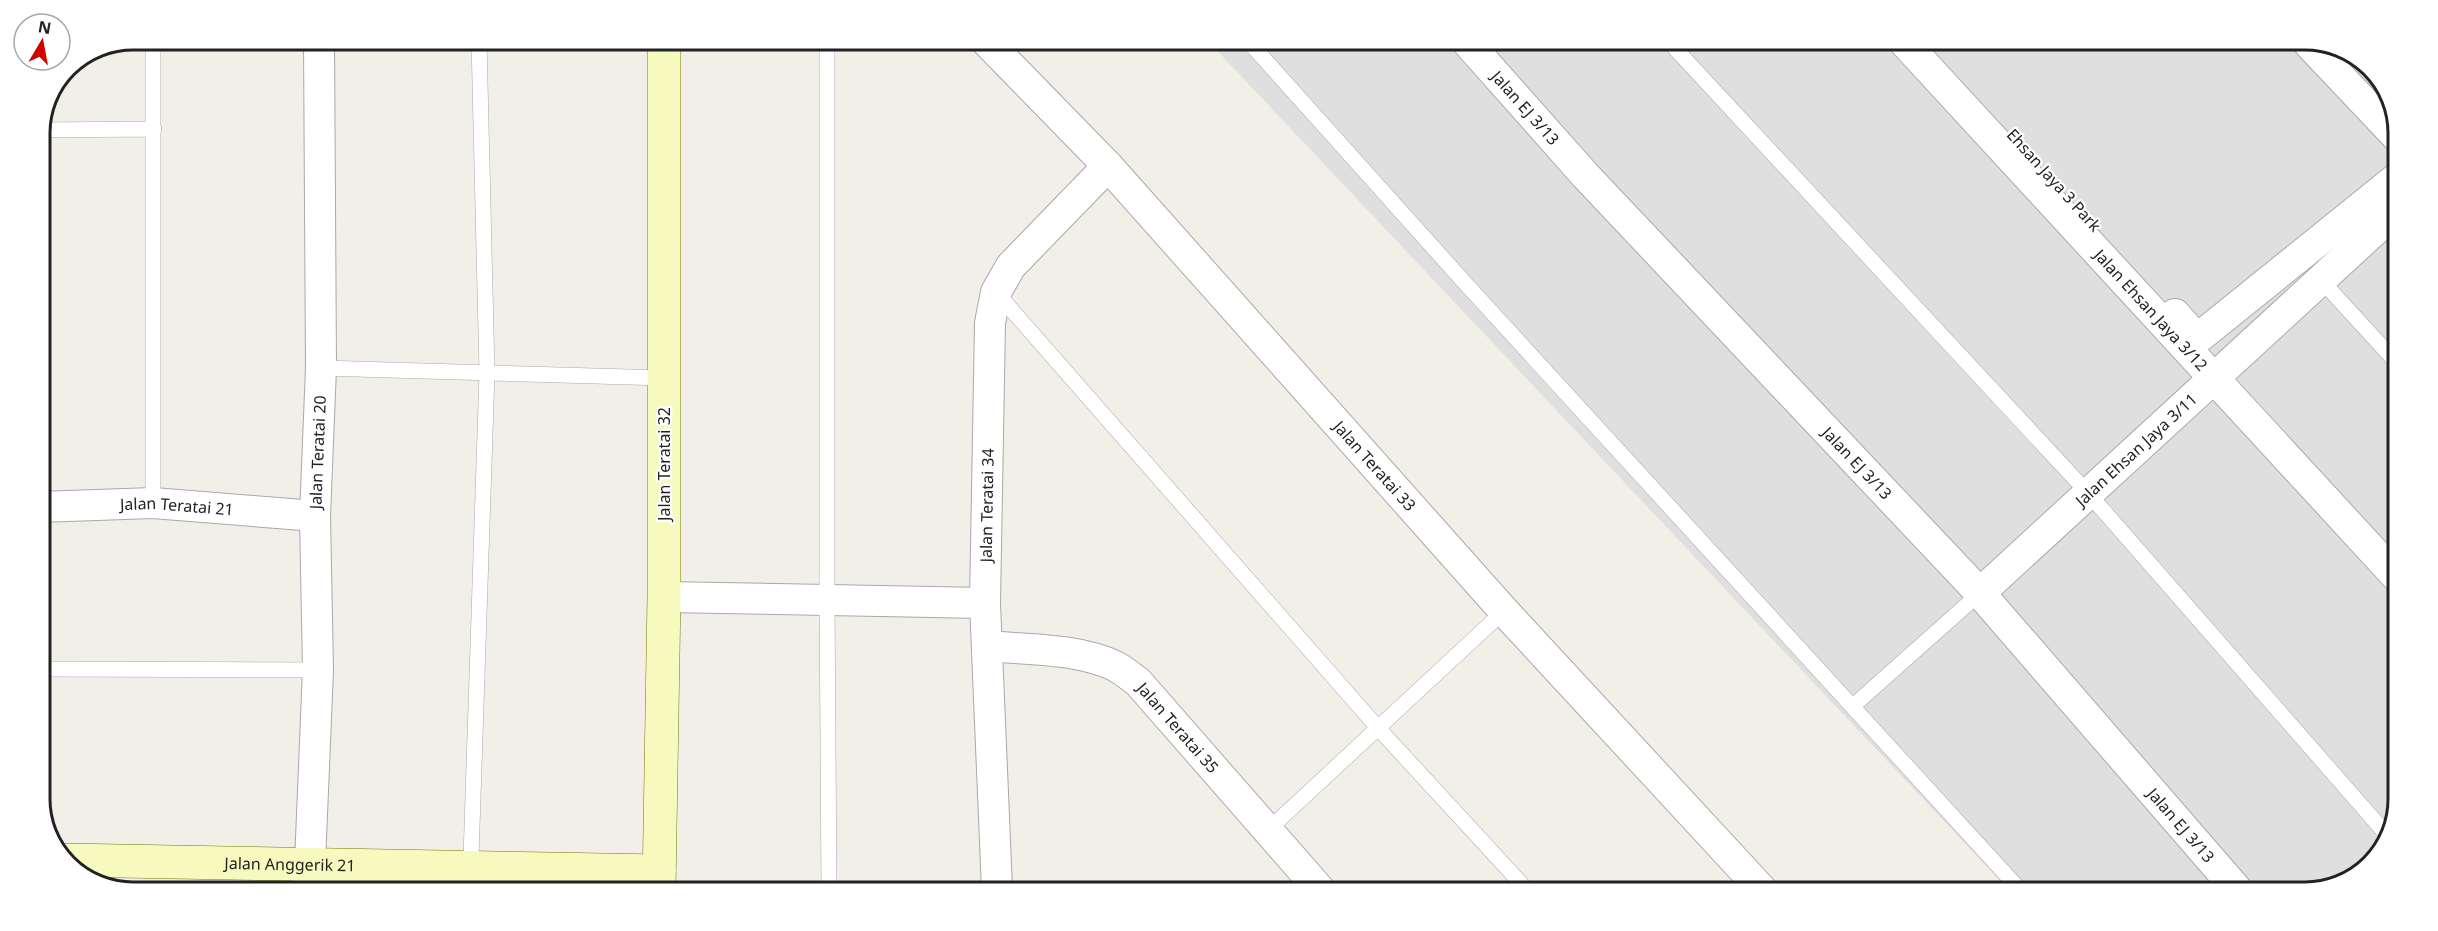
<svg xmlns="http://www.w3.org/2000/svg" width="2438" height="931" font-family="'Noto Sans',sans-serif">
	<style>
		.residential { fill: #e0dfdf }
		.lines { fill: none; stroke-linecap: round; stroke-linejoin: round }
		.lane-casing { stroke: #a9a9a9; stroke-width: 16 }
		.street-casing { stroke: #a9a9a9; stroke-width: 32 }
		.secondary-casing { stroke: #707d05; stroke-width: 34 }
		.lane { stroke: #fff; stroke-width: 15 }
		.street { stroke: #fff; stroke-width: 30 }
		.secondary { stroke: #f7fabf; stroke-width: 33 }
		.labels { text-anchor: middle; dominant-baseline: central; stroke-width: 4.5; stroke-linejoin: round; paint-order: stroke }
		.street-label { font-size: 16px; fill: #222; stroke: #fff }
		.rim { fill: none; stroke: #222; stroke-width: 3 }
	</style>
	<rect width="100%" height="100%" fill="#f2efe9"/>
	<path class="residential" d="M1208,41L2336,44L2380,76L2399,126L2394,829L2358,876L2306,892L2010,891Z"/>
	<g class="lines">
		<defs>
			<path id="lane" d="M153,39V503
				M827,41V600L829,889
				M1249,42L1465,283L2021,891
				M1670,43L2088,493L2388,836
				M39,130L154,129
				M2321,280L2397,363
				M996,292L1378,728L1527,890
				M321,368L664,378
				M39,669L318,670
				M1853,706L1980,593
				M1267,831L1504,611
				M470,888L487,373L479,40"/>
			<g id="street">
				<path id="s1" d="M986,41L1108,166L1504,611L1763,891"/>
				<path id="s2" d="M1467,42L1585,175L1980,593L2239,892"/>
				<path id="s3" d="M1905,43L2396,576"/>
				<path d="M2309,44L2399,139"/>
				<path d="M2175,314L2197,339L2398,177"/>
				<path id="s4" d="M39,507L153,503L315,516"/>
				<path id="s5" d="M1980,593L2398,209"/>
				<path d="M664,597L985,603"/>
				<path id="s6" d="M988,646C1030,650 1076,648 1115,666C1123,670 1131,677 1138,682L1320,890"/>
				<path id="s7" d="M309,887L318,670L315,516L321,368L319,39"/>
				<path id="s8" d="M997,889L985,603L990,323L996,292L1011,266L1108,166"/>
			</g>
			<g id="secondary">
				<path id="s9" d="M65,860L659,871"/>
				<path d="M659,888L664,597V40"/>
			</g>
		</defs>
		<use href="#lane" class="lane-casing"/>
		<use href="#street" class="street-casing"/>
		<use href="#secondary" class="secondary-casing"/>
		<use href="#lane" class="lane"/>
		<use href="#street" class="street"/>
		<use href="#secondary" class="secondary"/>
	</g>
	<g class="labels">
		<g class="street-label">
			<text stroke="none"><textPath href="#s2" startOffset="88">Jalan EJ 3/13</textPath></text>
			<text transform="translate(2054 180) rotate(48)">Ehsan Jaya 3 Park</text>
			<text stroke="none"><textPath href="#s3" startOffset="363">Jalan Ehsan Jaya 3/12</textPath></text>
			<text stroke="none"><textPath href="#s5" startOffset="212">Jalan Ehsan Jaya 3/11</textPath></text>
			<text stroke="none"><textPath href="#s7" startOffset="435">Jalan Teratai 20</textPath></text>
			<text stroke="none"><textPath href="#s2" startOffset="574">Jalan EJ 3/13</textPath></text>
			<text transform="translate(664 464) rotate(-90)">Jalan Teratai 32</text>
			<text stroke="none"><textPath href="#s1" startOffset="576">Jalan Teratai 33</textPath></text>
			<text stroke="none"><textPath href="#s8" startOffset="384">Jalan Teratai 34</textPath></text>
			<text stroke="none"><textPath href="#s4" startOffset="138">Jalan Teratai 21</textPath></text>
			<text stroke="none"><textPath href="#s6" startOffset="218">Jalan Teratai 35</textPath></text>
			<text stroke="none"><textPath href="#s2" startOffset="1060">Jalan EJ 3/13</textPath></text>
			<text stroke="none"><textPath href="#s9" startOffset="225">Jalan Anggerik 21</textPath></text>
		</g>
	</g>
	<path d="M0 0H2438V931H0ZM133 50H2305A83 83 0 0 1 2388 133V799A83 83 0 0 1 2305 882H133A83 83 0 0 1 50 799V133A83 83 0 0 1 133 50Z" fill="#fff" fill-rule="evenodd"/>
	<path class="rim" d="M133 50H2305A83 83 0 0 1 2388 133V799A83 83 0 0 1 2305 882H133A83 83 0 0 1 50 799V133A83 83 0 0 1 133 50Z"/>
	<g transform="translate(42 42) rotate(10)"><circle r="28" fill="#ffffff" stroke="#a7a7a7" stroke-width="1.5"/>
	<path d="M0-4.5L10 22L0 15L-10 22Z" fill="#d40000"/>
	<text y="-9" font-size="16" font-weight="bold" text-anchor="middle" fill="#222222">N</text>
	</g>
</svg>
